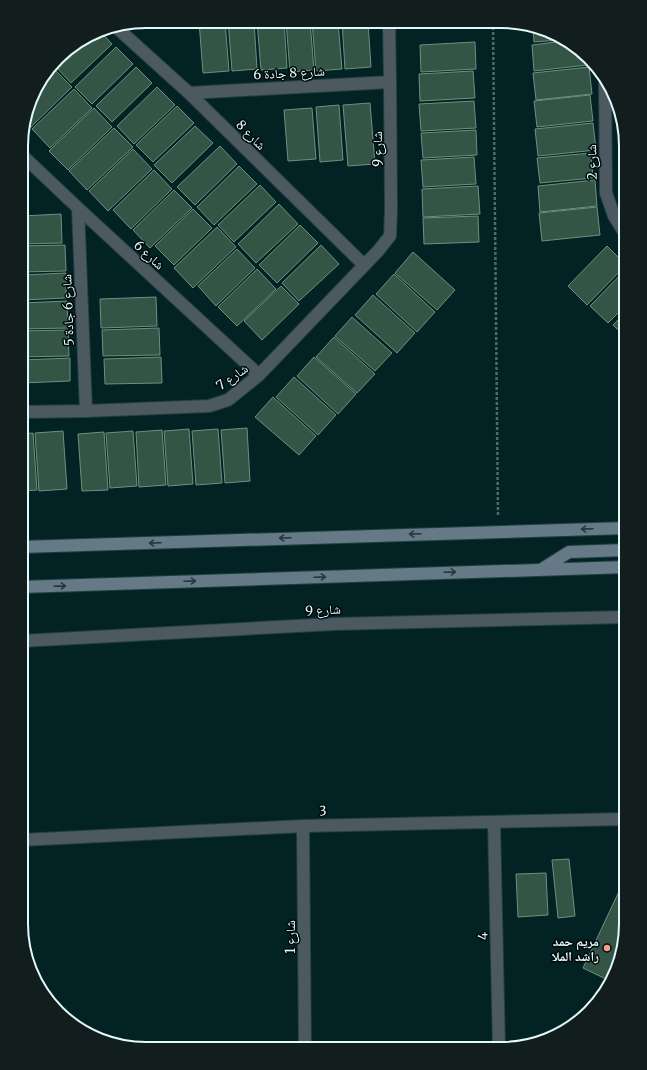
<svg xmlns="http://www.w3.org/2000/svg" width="647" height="1070" font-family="Merriweather,'Noto Naskh Arabic',serif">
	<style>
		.building { fill: #345446; stroke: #6e9081 }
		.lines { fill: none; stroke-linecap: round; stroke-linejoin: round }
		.street-casing { stroke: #224042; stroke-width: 14 }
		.secondary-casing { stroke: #224042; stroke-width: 14 }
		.path { stroke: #4f6b6c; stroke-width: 2.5; stroke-dasharray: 3 2; stroke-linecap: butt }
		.street { stroke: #4c5960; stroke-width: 12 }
		.secondary { stroke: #657a86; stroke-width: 12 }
		.oneway { stroke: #28373c }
		.poi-dot { fill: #f59d8e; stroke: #000a0b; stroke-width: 1.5 }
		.labels { text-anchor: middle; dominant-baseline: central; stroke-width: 3; stroke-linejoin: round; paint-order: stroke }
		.street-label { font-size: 13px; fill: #e3f8f9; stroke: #000a0b }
		.poi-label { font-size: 13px; font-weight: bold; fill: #e3f8f9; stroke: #000a0b; text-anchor: end }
		.rim { fill: none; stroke: #e3f8f9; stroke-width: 2 }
	</style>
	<rect width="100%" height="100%" fill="#032224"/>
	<path class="building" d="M199,21H225L229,71L203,73Z
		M228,21H254L257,69L232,71Z
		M257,21H284L287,68L261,70Z
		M286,21H310L314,70L290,72Z
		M312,21L338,22L342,69L316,71Z
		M342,22H368L371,67L345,69Z
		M417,22H471L472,25L417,28Z
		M533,28L559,40L534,42Z
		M99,30L112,44L71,83L54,65L77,44Z
		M564,41L577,47L588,61V65L534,71L532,45Z
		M475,42L476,69L421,72L420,45Z
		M116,47L133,64L92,104L75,87Z
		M136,67L152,83L112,122L96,106Z
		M589,67L592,94L536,100L533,73Z
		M54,69L72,87L30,128L24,122L34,91Z
		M473,71L475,98L420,101L419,74Z
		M157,87L175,105L134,144L117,126Z
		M74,89L92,108L50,148L32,129Z
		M590,95L593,121L537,127L534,101Z
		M474,101L476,128L421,131L419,104Z
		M370,103L375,164L348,166L343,105Z
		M339,105L343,160L320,162L316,107Z
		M177,106L194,123L153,162L136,145Z
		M94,108L112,127L68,170L49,151Z
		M312,108L316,159L288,161L284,110Z
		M593,123L596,150L538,156L535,129Z
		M195,126L213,143L172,183L154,165Z
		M114,128L133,147L87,190L69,171Z
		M476,130L477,155L423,158L421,133Z
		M220,146L237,164L195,205L177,187Z
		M133,149L152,169L108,211L89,191Z
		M591,153L593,178L540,183L537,158Z
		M474,157L476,184L423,187L421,160Z
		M239,166L257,184L214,225L197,207Z
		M154,170L172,189L131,229L113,210Z
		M595,180L597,206L540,212L538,186Z
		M260,185L276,202L234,242L218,225Z
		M478,186L480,214L423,217L422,189Z
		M174,190L192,208L150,248L133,230Z
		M279,204L298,224L256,263L238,244Z
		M597,207L600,235L542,241L539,213Z
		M193,209L212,228L174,265L155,246Z
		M61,214L62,243L22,244V216Z
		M478,216L479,242L424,244L423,218Z
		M300,225L318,243L277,283L259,265Z
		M217,227L236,247L193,288L174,268Z
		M65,245L66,271L22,272V246Z
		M321,245L339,264L299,301L282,283Z
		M607,246L626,265L587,305L568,286Z
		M237,249L255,268L216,306L198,286Z
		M413,252L455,290L437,310L395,273Z
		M257,269L276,289L237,326L218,307Z
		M626,269V305L608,323L590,306Z
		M66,273V298L22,300V275Z
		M394,274L435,312L417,332L376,294Z
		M281,286L299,304L262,340L244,321Z
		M373,295L415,333L397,353L355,315Z
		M156,297L157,326L101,328L100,299Z
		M67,301L68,328L22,329V303Z
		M626,312V337L613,325Z
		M352,317L392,353L375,371L335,336Z
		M159,328L160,355L103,356L102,330Z
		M68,330L69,356L22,357V331Z
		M334,337L375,374L357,393L316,357Z
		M161,357L162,383L105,384L104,359Z
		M314,357L356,394L338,414L297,376Z
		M70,358V381L22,383V360Z
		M294,377L336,415L318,435L276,397Z
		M273,397L316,436L299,455L255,417Z
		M247,428L250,481L225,483L221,430Z
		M189,429L193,484L168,486L164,431Z
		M218,429L222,483L196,485L192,431Z
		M162,430L166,485L139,487L136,432Z
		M63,431L67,489L39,491L35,433Z
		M133,431L137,486L110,488L106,433Z
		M104,432L108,490L82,491L78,434Z
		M33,433L37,490L22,491V434Z
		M569,859L575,916L558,918L552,860Z
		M546,873L548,915L518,917L516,874Z
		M622,885L626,886V932L619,964L610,981L583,968Z"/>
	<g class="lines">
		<defs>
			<path id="street" d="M116,27L189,93L364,265
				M605,83L606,193L614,216L626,235
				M189,93L390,82
				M22,155L78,208L259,375
				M78,208L86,411
				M22,412L86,411L209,406L228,400L259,375L378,251L390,236L391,210L390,82L389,22
				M21,641L334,624L626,617
				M494,822L499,1049
				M303,826L305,1048
				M21,840L303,826L626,819"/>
			<path id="secondary" d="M21,547L626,528
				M542,569L569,552L626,550
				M21,587L626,567"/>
		</defs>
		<use href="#street" class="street-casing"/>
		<use href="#secondary" class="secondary-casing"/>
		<path class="path" d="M493,22L498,517"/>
		<use href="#street" class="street"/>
		<use href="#secondary" class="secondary"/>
	</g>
	<defs><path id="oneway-shaft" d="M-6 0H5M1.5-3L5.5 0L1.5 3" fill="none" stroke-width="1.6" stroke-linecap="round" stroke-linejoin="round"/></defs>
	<g class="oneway">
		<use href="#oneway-shaft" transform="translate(587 529) rotate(178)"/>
		<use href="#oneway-shaft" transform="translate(415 534) rotate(178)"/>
		<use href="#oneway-shaft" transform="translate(285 538) rotate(178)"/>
		<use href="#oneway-shaft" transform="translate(155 543) rotate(178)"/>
		<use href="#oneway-shaft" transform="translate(450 572) rotate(-2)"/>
		<use href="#oneway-shaft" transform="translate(320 577) rotate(-2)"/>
		<use href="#oneway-shaft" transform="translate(190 581) rotate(-2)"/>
		<use href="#oneway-shaft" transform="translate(60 586) rotate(-2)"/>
	</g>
	<circle class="poi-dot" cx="607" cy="948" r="4"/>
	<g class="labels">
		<g class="street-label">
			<text transform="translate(289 73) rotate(-3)">شارع 8 جادة 6</text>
			<text transform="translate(251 135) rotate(45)">شارع 8</text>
			<text transform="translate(377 149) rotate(-90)">شارع 9</text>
			<text transform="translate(592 162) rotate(-91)">شارع 2</text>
			<text transform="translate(149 255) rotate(43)">شارع 6</text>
			<text transform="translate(68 310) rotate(-92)">شارع 6 جادة 5</text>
			<text transform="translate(232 377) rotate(-35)">شارع 7</text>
			<text transform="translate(323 610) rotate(-3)">شارع 9</text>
			<text transform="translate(323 811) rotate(-1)">3</text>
			<text transform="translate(483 936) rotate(-91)">4</text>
			<text transform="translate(290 937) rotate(-90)">شارع 1</text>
		</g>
		<g class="poi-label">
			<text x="599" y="941">مريم حمد<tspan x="599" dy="15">راشد الملا</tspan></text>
		</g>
	</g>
	<path d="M0 0H647V1070H0ZM146 28H501A118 118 0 0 1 619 146V924A118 118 0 0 1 501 1042H146A118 118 0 0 1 28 924V146A118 118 0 0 1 146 28Z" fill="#121d1e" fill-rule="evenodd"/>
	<path class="rim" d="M146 28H501A118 118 0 0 1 619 146V924A118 118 0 0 1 501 1042H146A118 118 0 0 1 28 924V146A118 118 0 0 1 146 28Z"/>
</svg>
